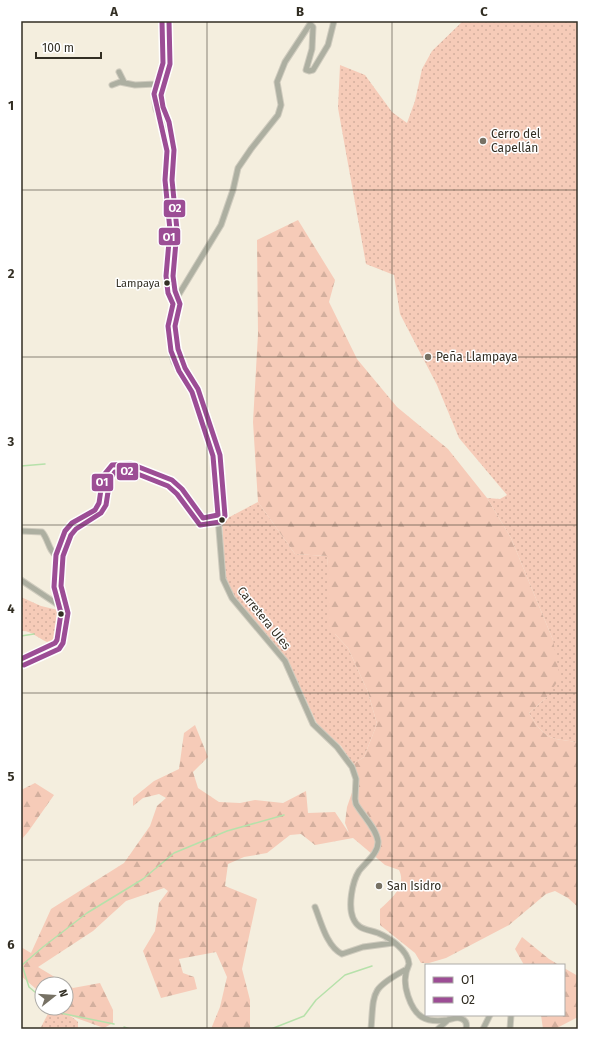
<svg xmlns="http://www.w3.org/2000/svg" width="599" height="1050" font-family="'Fira Sans',sans-serif">
	<style>
		.grass { fill: url(#grass-dots) }
		.forest { fill: url(#forest-firs) }
		.lines { fill: none; stroke-linecap: round; stroke-linejoin: round }
		.stream { stroke: #b6e1aa; stroke-width: 1.5 }
		.minor-casing { stroke: #cfcbbe; stroke-width: 7 }
		.minor { stroke: #adafa1; stroke-width: 5 }
		.bus-1-casing { stroke: #fff; stroke-width: 8 }
		.bus-2-casing { stroke: #fff; stroke-width: 8 }
		.bus-1 { stroke: #9c4d95; stroke-width: 5 }
		.bus-2 { stroke: #9c4d95; stroke-width: 5 }
		.grid { fill: none; stroke: #322e23; stroke-width: 1; stroke-opacity: 0.55 }
		.poi-dot { fill: #767164; stroke: #fff; stroke-width: 1.5 }
		.bus-dot { fill: #322e23; stroke: #fff; stroke-width: 1.5 }
		.labels { text-anchor: middle; dominant-baseline: central; stroke-width: 3; stroke-linejoin: round; paint-order: stroke }
		.bus-label { font-size: 11px; fill: #322e23; stroke: #fff; text-anchor: end }
		.poi-label { font-size: 12px; fill: #322e23; stroke: #fff; text-anchor: start }
		.street-label { font-size: 12px; fill: #322e23; stroke: #fff }
		.line-badge { stroke: #fff; stroke-width: 1.5 }
		.badge-label { font-size: 11px; text-anchor: middle; font-weight: bold; fill: #fff }
		.neatline { fill: none; stroke: #322e23; stroke-width: 1.5 }
		.grid-label { font-size: 13px; text-anchor: middle; font-weight: bold; fill: #322e23 }
	</style>
	<defs>
		<pattern id="grass-dots" width="8" height="8" patternUnits="userSpaceOnUse"><rect width="8" height="8" fill="#f6cbb8"/><path d="M2 2h.1M6 6h.1" fill="none" stroke="#d3af9e" stroke-width="1.8" stroke-linecap="round"/></pattern>
		<pattern id="forest-firs" width="22" height="20" patternUnits="userSpaceOnUse"><rect width="22" height="20" fill="#f6cbb8"/><path d="M5 1l3.5 6h-7zM16 11l3.5 6h-7z" fill="#d3af9e"/></pattern>
	</defs>
	<rect width="100%" height="100%" fill="#f4eede"/>
	<path class="grass" d="M463,21H578V743C570,740 564,741 556,739C542,736 536,724 529,713L547,697L553,640L511,538L487,498L500,499L507,495L459,438L437,385L400,314L394,275L366,264L338,108L340,65L365,75L392,112L407,123L415,101L422,69L432,51Z
		M258,502L295,554L327,556L335,634L348,648L368,692L377,724L364,757L353,764L341,746L318,726L290,665L234,599L225,575L222,521Z
		M21,597L41,606L58,610L54,640L47,642C38,638 31,630 21,631Z
		M51,1008H58C64,1013 72,1016 78,1022V1029H21H40Z"/>
	<path class="forest" d="M298,220L335,280L329,302L357,359L397,407L448,449L487,498L511,538L553,640L560,678L547,697L529,713C536,724 542,736 556,739C564,741 570,740 578,743V843L576,847L578,907L568,898L555,891L546,894L509,925L446,958L429,963H421L415,953L380,925V909C391,899 407,886 399,870L385,865L353,838L315,845L301,834L290,835L267,853L244,857L228,864L225,886L257,899L242,969L250,1000V1029H211L220,1007L227,977L216,952L179,959L183,973L194,977L197,989L161,998L143,951L155,931L159,903L168,891L164,888L126,901L93,931L38,967L73,988L100,983L113,1010V1023L104,1028L65,1014L58,1008H66V984H42V994L21,976V947L31,953L51,909L124,863L150,826L157,806L166,798L159,794L143,798L133,806V798L154,781L179,769L184,733L195,725L208,757L193,772L198,788L219,802L240,803L255,800L283,803L306,791L308,813L335,812L349,833L345,823L347,807L358,775L353,764L364,757L377,724L368,692L348,648L335,634L328,632V572L327,556L295,554L258,502L253,422L258,334L257,240Z
		M35,783L54,795L28,832L21,840V790Z
		M522,937L549,959L559,965H524L515,949Z
		M564,968L578,976V1017L555,1029H543L541,1015H564Z"/>
	<g class="lines">
		<path class="stream" d="M21,466L45,464
			M21,636L34,634
			M22,965L43,947L87,913L143,879L174,853L227,831L284,815
			M22,965L29,987L42,998
			M54,1008L60,1013L114,1024
			M124,1027L130,1029
			M271,1029L304,1016L316,1000L345,975L372,966"/>
		<defs>
			<path id="minor" d="M162,21L164,50L163,63L154,94L156,109L162,123L167,151L165,180L170,230L166,282L173,304
				M334,21L328,45L313,70L309,71L306,70L312,49L313,27L310,24L285,62L277,82L281,105L278,115L251,149L238,168L233,190L221,225L173,304L168,326L171,351L174,362L192,392L213,456L223,579L232,598L285,661L313,724L337,747L352,767L356,779L355,799L356,804C363,816 376,828 378,841C379,853 366,862 359,871C352,882 348,906 353,918C358,930 367,929 378,933C390,938 408,950 409,964C404,975 404,984 408,996C415,1017 425,1023 447,1020C453,1019 457,1016 462,1019C467,1021 467,1025 466,1029
				M119,72L124,82
				M112,85L120,82L135,85L156,84
				M21,531L42,532C48,538 49,552 56,555
				M21,580L60,606
				M21,659L55,643L57,640L61,613L54,587L56,555L65,531L72,523L95,510L99,503L103,476L112,465L131,464L172,480L182,489L203,518L218,515
				M315,907C321,922 327,947 342,954L363,947L393,943
				M371,1029C374,992 370,989 405,970
				M438,1029L448,1020
				M483,1029L490,1015
				M510,1029L511,1015"/>
		</defs>
		<use href="#minor" class="minor-casing"/>
		<use href="#minor" class="minor"/>
		<defs>
			<path id="bus-1" d="M21,659L55,643L57,640L61,613L54,587L56,555L65,531L72,523L95,510L99,503L103,476L112,465L131,464L172,480L182,489L203,518L218,515L213,456L192,392L179,371L171,351L168,326L173,304L168,293L166,276L170,230L165,180L167,151L154,94L163,63L162,21"/>
			<path id="bus-2" d="M24,665L59,649L63,643L68,613L61,586L63,556L71,535L76,529L101,513L106,505L110,479L115,472L130,471L168,486L177,494L200,525L220,522L225,516L220,455L198,389L185,368L178,349L175,326L180,304L175,291L173,276L177,230L172,180L174,150L169,122L163,107L161,95L170,64L169,21"/>
		</defs>
		<use href="#bus-1" class="bus-1-casing"/>
		<use href="#bus-2" class="bus-2-casing"/>
		<use href="#bus-1" class="bus-1"/>
		<use href="#bus-2" class="bus-2"/>
	</g>
	<path class="grid" d="M207,21V1029M392,21V1029M21,190H578M21,357H578M21,525H578M21,693H578M21,860H578"/>
	<g class="poi-dot">
		<circle cx="483" cy="141" r="4"/>
		<circle cx="428" cy="357" r="4"/>
		<circle cx="379" cy="886" r="4"/>
	</g>
	<g class="bus-dot">
		<circle cx="167" cy="283" r="3.5"/>
		<circle cx="222" cy="520" r="3.5"/>
		<circle cx="61" cy="614" r="3.5"/>
	</g>
	<g class="labels">
		<g class="bus-label">
			<text x="160" y="283">Lampaya</text>
		</g>
		<g class="poi-label">
			<text x="491" y="134">Cerro del<tspan x="491" dy="14">Capellán</tspan></text>
			<text x="436" y="357">Peña Llampaya</text>
			<text x="387" y="886">San Isidro</text>
		</g>
		<g class="street-label">
			<text transform="translate(264 618) rotate(51)">Carretera Ules</text>
		</g>
	</g>
	<g class="line-badge">
		<rect x="163" y="199" width="23" height="19" rx="4" fill="#9c4d95"/>
		<rect x="158" y="227" width="23" height="19" rx="4" fill="#9c4d95"/>
		<rect x="116" y="462" width="23" height="19" rx="4" fill="#9c4d95"/>
		<rect x="91" y="473" width="23" height="19" rx="4" fill="#9c4d95"/>
	</g>
	<g class="badge-label">
		<text x="175" y="212">O2</text>
		<text x="169" y="241">O1</text>
		<text x="127" y="475">O2</text>
		<text x="102" y="486">O1</text>
	</g>
	<rect width="599" height="1050" fill="none" stroke="#ffffff" stroke-width="44"/>
	<rect x="425" y="964" width="140" height="52" fill="#ffffff" stroke="#adaba7"/>
	<rect x="433" y="977" width="20" height="6" fill="#9c4d95" stroke="#adaba7"/>
	<text x="461" y="984" font-size="12" fill="#322e23">O1</text>
	<rect x="433" y="997" width="20" height="6" fill="#9c4d95" stroke="#adaba7"/>
	<text x="461" y="1004" font-size="12" fill="#322e23">O2</text>
	<g transform="translate(54 996) rotate(73)"><circle r="19" fill="#ffffff" stroke="#adaba7"/>
	<path d="M0-3L7 15L0 10L-7 15Z" fill="#767164"/>
	<text y="-6" font-size="11" font-weight="bold" text-anchor="middle" fill="#322e23">N</text>
	</g>
	<path d="M36 52v6h65v-6" fill="none" stroke="#322e23" stroke-width="2"/>
	<text x="42" y="52" font-size="12" fill="#322e23" stroke="#ffffff" stroke-width="3" paint-order="stroke">100 m</text>
	<rect x="22" y="22" width="555" height="1006" class="neatline"/>
	<g class="grid-label">
		<text x="114" y="16">A</text>
		<text x="300" y="16">B</text>
		<text x="484" y="16">C</text>
		<text x="11" y="110">1</text>
		<text x="11" y="278">2</text>
		<text x="11" y="446">3</text>
		<text x="11" y="613">4</text>
		<text x="11" y="781">5</text>
		<text x="11" y="949">6</text>
	</g>
</svg>
